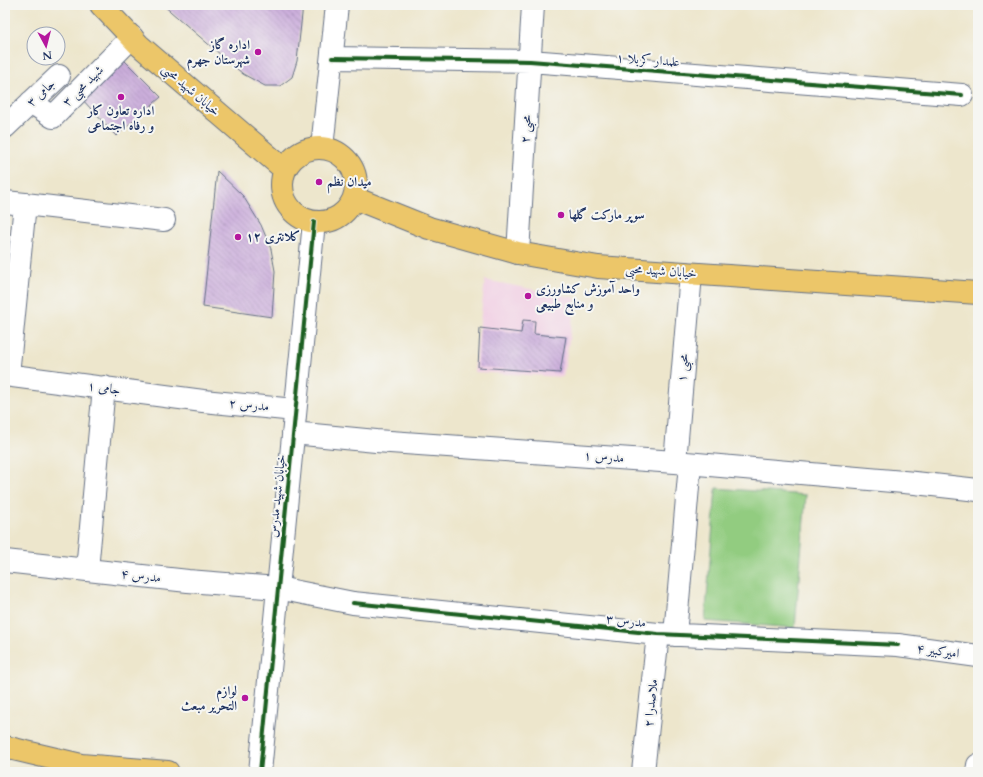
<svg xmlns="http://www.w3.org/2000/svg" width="983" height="777" font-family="Cardo,Amiri,serif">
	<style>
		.built { fill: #f1d0e4 }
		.park { fill: #92cc80; stroke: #567e6f }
		.building { fill: url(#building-back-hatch) }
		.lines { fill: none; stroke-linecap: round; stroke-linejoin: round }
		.minor-casing { stroke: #646f84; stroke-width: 24 }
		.major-casing { stroke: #646f84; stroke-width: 24 }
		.minor { stroke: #fff; stroke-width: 22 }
		.major { stroke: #ecc669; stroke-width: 22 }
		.cycleway-casing { stroke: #f6f6f2; stroke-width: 6 }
		.cycleway { stroke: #1b5e20; stroke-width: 4 }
		.poi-dot { fill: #b5179e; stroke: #f6f6f2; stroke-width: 1.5 }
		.labels { text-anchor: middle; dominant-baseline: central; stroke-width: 4; stroke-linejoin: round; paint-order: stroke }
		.poi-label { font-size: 13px; font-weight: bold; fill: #1b2f5e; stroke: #f6f6f2; text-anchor: start }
		.street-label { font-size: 13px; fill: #1b2f5e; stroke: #f6f6f2 }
	</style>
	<defs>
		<pattern id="building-back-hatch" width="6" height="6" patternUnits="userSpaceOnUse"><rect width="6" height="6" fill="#ccafdc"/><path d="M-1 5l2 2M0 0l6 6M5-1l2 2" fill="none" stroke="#a58fb6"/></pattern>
	</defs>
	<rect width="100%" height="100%" fill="#f6f6f2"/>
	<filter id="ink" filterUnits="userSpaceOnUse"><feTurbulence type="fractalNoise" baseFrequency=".025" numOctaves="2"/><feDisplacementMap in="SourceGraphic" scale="8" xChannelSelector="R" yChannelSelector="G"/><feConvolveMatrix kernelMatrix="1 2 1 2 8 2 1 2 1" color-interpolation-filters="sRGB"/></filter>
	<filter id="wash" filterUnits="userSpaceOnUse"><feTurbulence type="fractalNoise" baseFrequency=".012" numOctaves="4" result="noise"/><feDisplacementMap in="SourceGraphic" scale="16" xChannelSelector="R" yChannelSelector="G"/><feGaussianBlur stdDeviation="0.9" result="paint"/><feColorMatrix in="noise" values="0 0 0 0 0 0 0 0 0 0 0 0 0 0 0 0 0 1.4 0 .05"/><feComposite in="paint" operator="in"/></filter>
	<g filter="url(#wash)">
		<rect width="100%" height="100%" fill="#ede6cc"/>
		<path class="built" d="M485,280L576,298L563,377L474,372Z"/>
		<path class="park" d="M716,488L806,495L795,628L705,621Z"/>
		<g id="blocks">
			<path class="building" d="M163,5H303L297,61L292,77L280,86H265L243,74Z
				M124,60L161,97L116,136L81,98Z
				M217,171L243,196L261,225L271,249L275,271L272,317L203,307Z
				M523,320L535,321L534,334L566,337L560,373L478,367L480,328L521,333Z"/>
		</g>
	</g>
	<g filter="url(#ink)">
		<use href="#blocks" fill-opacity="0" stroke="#646f84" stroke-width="1"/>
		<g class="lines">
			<defs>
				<path id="minor" d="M332,58L530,61L962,95
					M31,102L53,117L132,37
					M5,127L59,76
					M322,148L337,5
					M5,202L25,204
					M518,253L533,5
					M5,375L203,401L295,410
					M8,375L25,204L164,220
					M293,433L376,441L675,462L915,483L978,490
					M675,462L691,274
					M5,561L188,581L278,588L353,603L658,634L898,645L978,656
					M87,570L104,387
					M675,635L690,464
					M260,772L314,222
					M643,772L658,634
					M977,772L978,765"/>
				<path id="major" d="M101,5L139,45L285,170
					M282 185a37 37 0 1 1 74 0a37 37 0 1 1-74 0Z
					M354,198L429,228L518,253L598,267L978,293
					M5,747L81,765L168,772"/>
			</defs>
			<use href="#minor" class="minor-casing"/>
			<use href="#major" class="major-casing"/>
			<use href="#minor" class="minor"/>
			<use href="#major" class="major"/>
			<defs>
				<path id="cycleway" d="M332,58L530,61L962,95
					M353,603L658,634L898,645
					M260,772L314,222"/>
			</defs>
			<use href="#cycleway" class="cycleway-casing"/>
			<use href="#cycleway" class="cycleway"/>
		</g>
	</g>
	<g class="poi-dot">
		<circle cx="258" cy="52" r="4"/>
		<circle cx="121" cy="97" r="4"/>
		<circle cx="319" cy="182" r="4"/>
		<circle cx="561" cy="215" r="4"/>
		<circle cx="238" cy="237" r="4"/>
		<circle cx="528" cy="296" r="4"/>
		<circle cx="245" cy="698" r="4"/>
	</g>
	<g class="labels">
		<g class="poi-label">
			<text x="250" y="45" text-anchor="end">اداره گاز<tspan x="250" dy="15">شهرستان جهرم</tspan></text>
			<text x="121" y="111" text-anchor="middle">اداره تعاون کار<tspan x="121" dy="15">و رفاه اجتماعی</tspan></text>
			<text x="327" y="182">میدان نظم</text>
			<text x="569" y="215">سوپر مارکت گلها</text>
			<text x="246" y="237">کلانتری ۱۲</text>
			<text x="536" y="289">واحد آموزش کشاورزی<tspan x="536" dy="15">و منابع طبیعی</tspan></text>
			<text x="237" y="691" text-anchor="end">لوازم<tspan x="237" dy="15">التحریر مبعث</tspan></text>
		</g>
		<g class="street-label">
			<text transform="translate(648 60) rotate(4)">علمدار کربلا ۱</text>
			<text transform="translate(83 86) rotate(-45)">شهید محبی ۳</text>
			<text transform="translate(191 90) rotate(41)">خیابان شهید محبی</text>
			<text transform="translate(41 93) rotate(-43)">جامی ۳</text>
			<text transform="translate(526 129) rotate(-86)">محبی ۲</text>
			<text transform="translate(661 271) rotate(4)">خیابان شهید محبی</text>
			<text transform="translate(683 368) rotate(-85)">محبی ۱</text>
			<text transform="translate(104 388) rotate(8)">جامی ۱</text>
			<text transform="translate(249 405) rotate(5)">مدرس ۲</text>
			<text transform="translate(604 457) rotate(4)">مدرس ۱</text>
			<text transform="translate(277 496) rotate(-84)">خیابان شهید مدرس</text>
			<text transform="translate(141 576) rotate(6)">مدرس ۴</text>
			<text transform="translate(626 621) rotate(6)">مدرس ۳</text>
			<text transform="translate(938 651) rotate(7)">امیرکبیر ۴</text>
			<text transform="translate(651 703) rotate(-84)">ملاصدرا ۲</text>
		</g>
	</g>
	<rect width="983" height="777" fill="none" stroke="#f6f6f2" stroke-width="20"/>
	<g transform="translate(46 46) rotate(173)"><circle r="19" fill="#f6f6f2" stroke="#9ea6b7"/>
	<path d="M0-3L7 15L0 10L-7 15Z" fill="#b5179e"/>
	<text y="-6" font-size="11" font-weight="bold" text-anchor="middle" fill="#1b2f5e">N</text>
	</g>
</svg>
